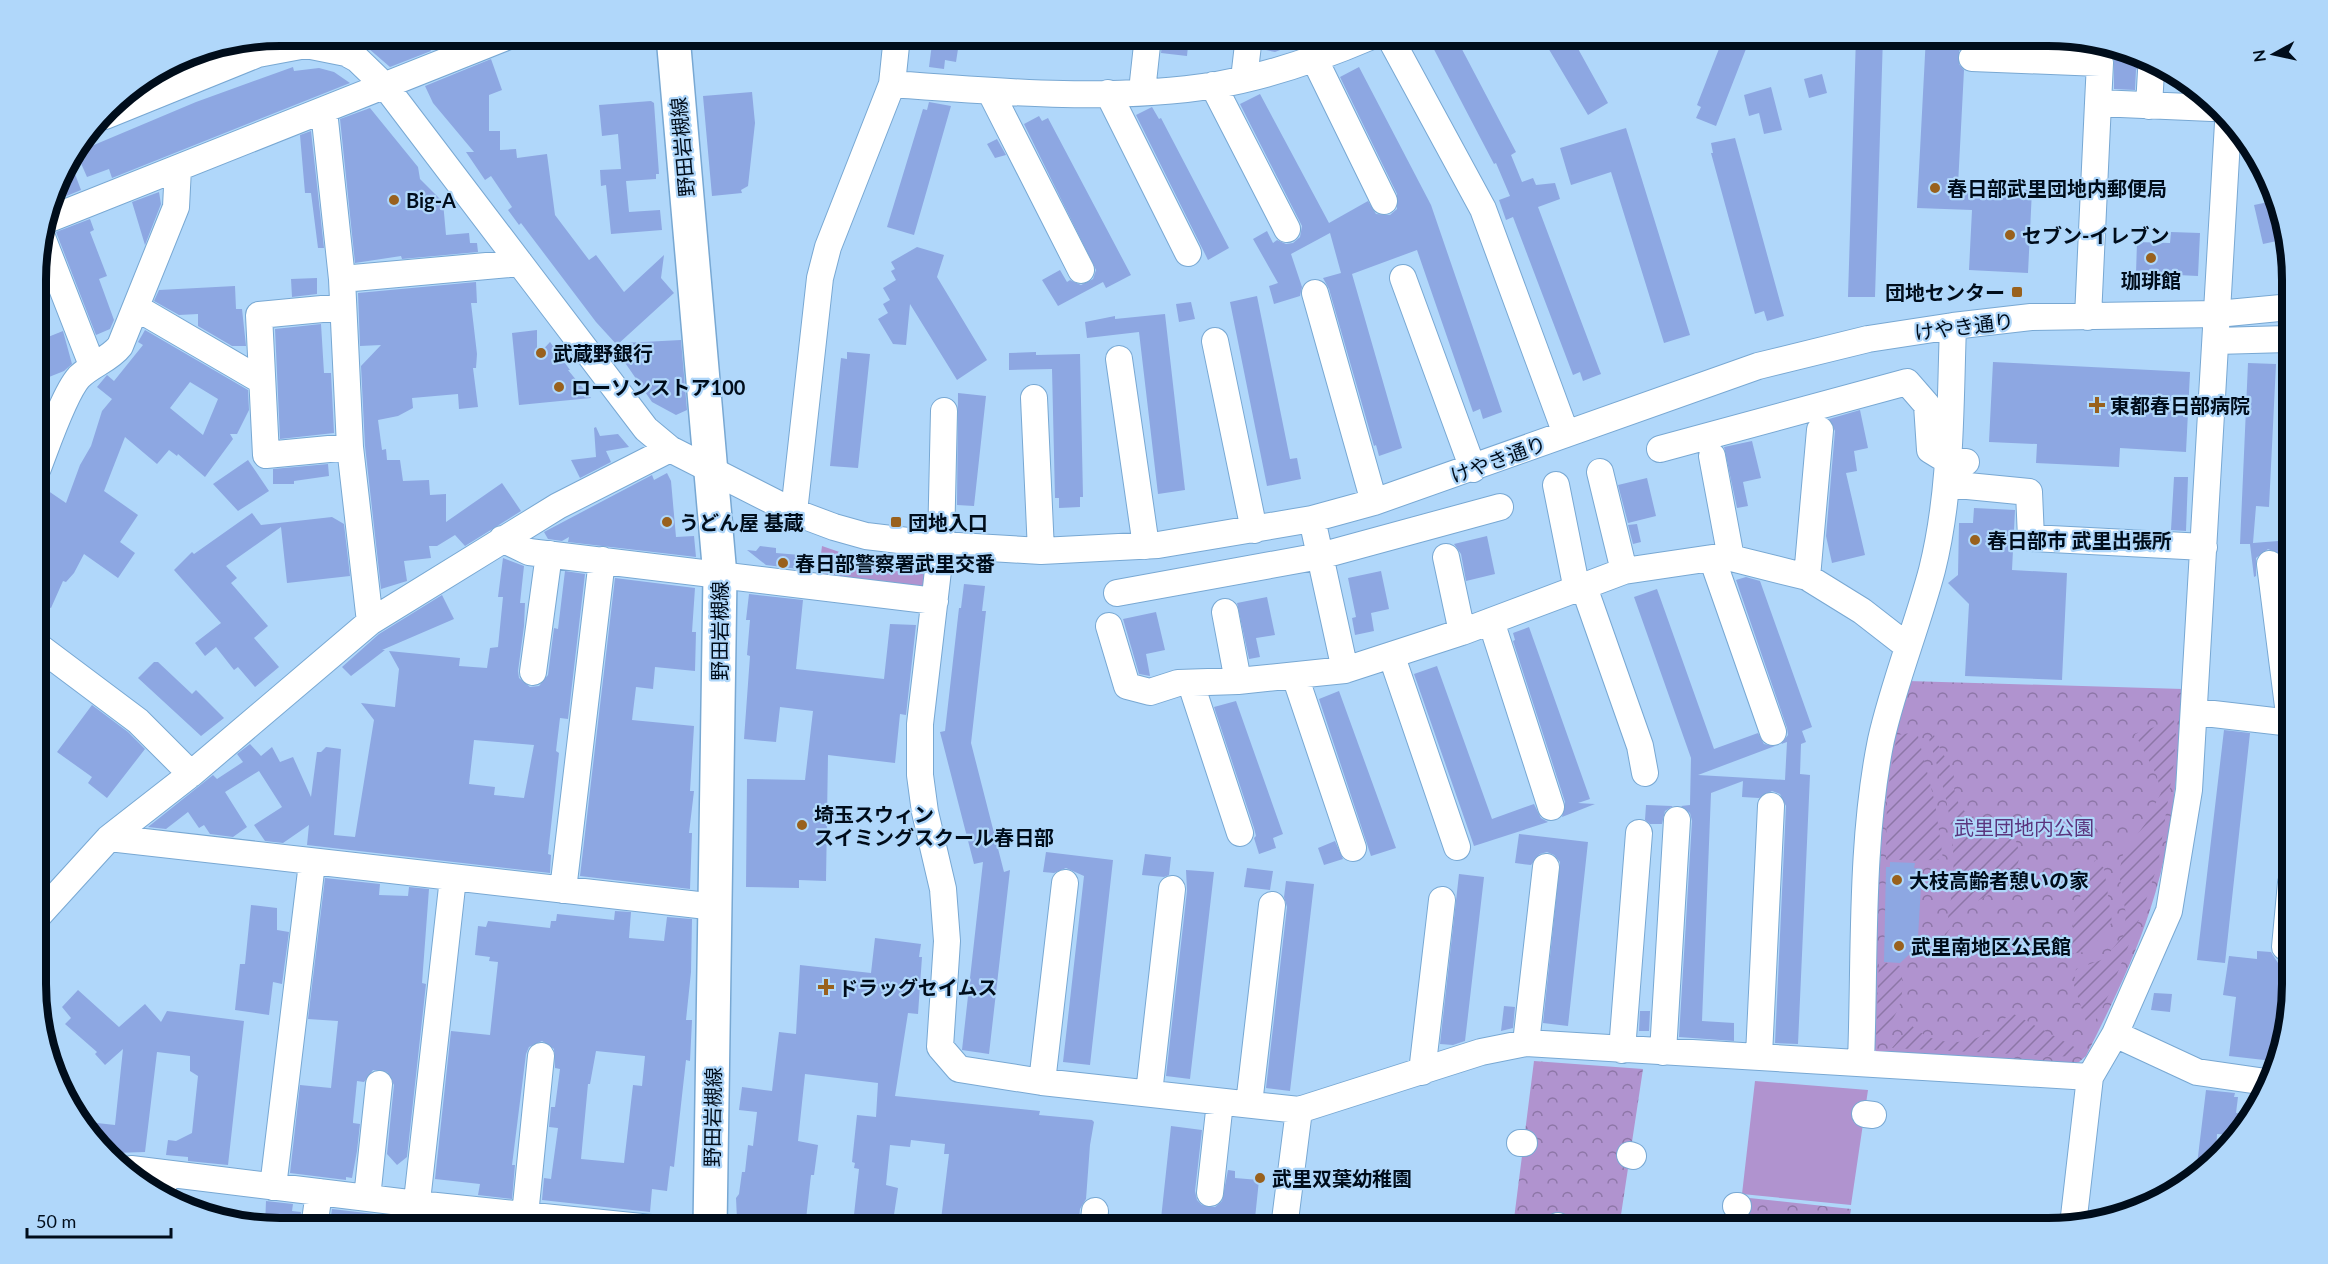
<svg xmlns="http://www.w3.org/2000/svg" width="2328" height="1264" font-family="Lato,'Noto Sans JP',sans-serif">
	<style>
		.grass { fill: #b093cf }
		.park { fill: url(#park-crowns) }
		.garden { fill: url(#garden-furrows) }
		.building { fill: #8da7e2; fill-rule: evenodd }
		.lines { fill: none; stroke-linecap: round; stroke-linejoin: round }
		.minor-casing { stroke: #78a8d3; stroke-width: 28 }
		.major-casing { stroke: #78a8d3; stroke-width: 36 }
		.minor { stroke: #fff; stroke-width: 26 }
		.major { stroke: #fff; stroke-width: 33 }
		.poi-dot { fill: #99611d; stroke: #b0d7fa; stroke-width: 2 }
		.labels { text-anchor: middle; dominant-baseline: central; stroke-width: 4.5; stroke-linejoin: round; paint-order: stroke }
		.street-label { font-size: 20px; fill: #000d1b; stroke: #b0d7fa }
		.poi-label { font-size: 20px; font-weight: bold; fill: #000d1b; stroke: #b0d7fa; text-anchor: start }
		.park-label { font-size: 20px; fill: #5a347d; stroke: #b0d7fa }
		.rim { fill: none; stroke: #000d1b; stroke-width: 8 }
	</style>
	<defs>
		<pattern id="park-crowns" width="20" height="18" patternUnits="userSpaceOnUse" patternTransform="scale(1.5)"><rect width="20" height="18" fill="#b093cf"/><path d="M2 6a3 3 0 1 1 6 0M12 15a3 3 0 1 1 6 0" fill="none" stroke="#8d76a7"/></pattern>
		<pattern id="garden-furrows" width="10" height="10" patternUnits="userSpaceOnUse" patternTransform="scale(1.5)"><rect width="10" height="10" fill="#b093cf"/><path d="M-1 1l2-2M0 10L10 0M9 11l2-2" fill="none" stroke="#8d76a7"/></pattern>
	</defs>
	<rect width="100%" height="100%" fill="#b0d7fa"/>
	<path class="grass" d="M822,546L883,567L928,575L926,591L818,578Z
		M1755,1081L1868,1090L1851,1205L1742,1194Z"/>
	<path class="park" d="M1908,681L2183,689C2178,763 2174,839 2150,910C2134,960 2110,1008 2086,1056L2079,1062L2071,1064L1877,1052L1869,1043L1885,782L1891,736Z
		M1534,1061L1643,1069L1619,1228H1572L1514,1219Z
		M1740,1197L1851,1209L1848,1228H1736Z"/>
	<path class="garden" d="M2174,720L2176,733L2174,762L2158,864L2142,912L2109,994L2097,1018L2088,1028L2074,985L2076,969L2104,959L2123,936L2126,915L2119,873L2123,854L2145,824L2161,793L2157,776L2135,734Z
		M1917,732L1935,803L1943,859L1918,861L1886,859L1887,795L1897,735Z
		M1934,735C1939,750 1949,761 1953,773C1955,778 1953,782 1954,787C1958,822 1985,820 2011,823L2018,848L2019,859L2016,870L2000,889L1962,909L1944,938C1962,858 1953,815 1929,739Z
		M2095,860L2104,868L2112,922L2090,951L2071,954L2074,912Z
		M1879,961L1900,966C1907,1001 1898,1015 1876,1040Z
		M2010,1012L2080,1050L2076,1057L1892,1048L1911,1025C1940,1053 1988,1045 2010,1012Z"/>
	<path class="building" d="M354,36H412L426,48L428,45L431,51L390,67Z
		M933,36H960L956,62L945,60L944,69L929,67Z
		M1163,36H1189L1187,56L1161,53Z
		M1268,36H1313V37L1275,52L1266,50Z
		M1427,36H1455L1516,152L1511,155L1522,182L1533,178L1536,185L1555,183L1560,199L1538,207L1601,374L1583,381L1580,372L1573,375L1513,217L1506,220L1499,200L1510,196L1496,163L1494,164Z
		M1541,36H1571L1608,103L1588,115Z
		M1724,36H1751L1716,126L1696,118L1701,107L1697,105Z
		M1856,36H1883L1875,297H1848Z
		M1926,36H2048L2111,44L2144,58L2136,70L2135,90L2114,89V57L2101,48L1973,43L1965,45L1959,51V64L1964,70L1958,185L2032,190L2028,273L1969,270L1972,210L1917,208Z
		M491,59L502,90L489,95V131H500V150L516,149L517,158L547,154L555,215L589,260L596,255L624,292L664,255L661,278L674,293L617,345L596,322L521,223L519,225L508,210L512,207L491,176L485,180L466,152H474L433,103L425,86Z
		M293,67L294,71L319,68L334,72L350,83L112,178L109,169L87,177L80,161L85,159L82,150L196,102Z
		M1359,67L1431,205L1502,412L1483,419L1480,409L1473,412L1417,250L1352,274L1402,448L1379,456L1376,445L1374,446L1329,289L1323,278L1341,273L1330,233L1291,254L1302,287L1300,296L1274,304L1269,286L1278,283L1253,239L1267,231L1273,243L1277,240L1286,244L1293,243L1300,237L1302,226L1240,104L1260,94L1329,223L1368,201L1376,214L1390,215L1397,209V194L1340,77Z
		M1822,74L1827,93L1809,98L1804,79Z
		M1771,87L1782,130L1764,134L1759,113L1749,116L1744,95Z
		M752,92L755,123L748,186L741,190L742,193L712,196L703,96Z
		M651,101L654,103L659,174H656V179L626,181L629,212L660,210L662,230L611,234L606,185L601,186L600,170L621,169L618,134L602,136L599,105Z
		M929,102L951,106L914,235L887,227L923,109L927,110Z
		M1152,107L1159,119L1161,118L1229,248L1208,260L1136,115Z
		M370,108L418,167L420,179L443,202L446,235L469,233L470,243H477L478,252L402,259L401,256L355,263L340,119Z
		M1039,116L1042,121L1048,118L1131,275L1106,288L1103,282L1058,306L1042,280L1060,270L1067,282L1070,280L1081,285L1093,279L1096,270L1024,124Z
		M1626,128L1690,335L1664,343L1611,172L1571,185L1560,148Z
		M311,131L324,248H318L311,193H305L300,135Z
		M1735,138L1784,316L1767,321L1764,311L1755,314L1711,153H1713L1711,143Z
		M997,139L1006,155L995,158L987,144Z
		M75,174L81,190L52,202L59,179Z
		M159,192L161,204L145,245L132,202Z
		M2278,200L2286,239L2263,244L2254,205Z
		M90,219L94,230L90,232L107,276L99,279L114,320L110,329L96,335L56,232Z
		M2171,232L2200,233L2198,276L2136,273L2137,242L2170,243Z
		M917,247L944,255L937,277L987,360L957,380L910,304L906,345L893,344L878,319L888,313L883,304L890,300L883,288L896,280L891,271L895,269L891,262Z
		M317,278V294L292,297L291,279Z
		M476,282L477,303H471L477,354L476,368H473L478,407L459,409L458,394L412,398L413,408L398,416L378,420L382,450L386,449L387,460H400L403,481L429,480L430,495L446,494V522L502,483L521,511L465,546L455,535L437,546H429L431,558L404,561L407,581L381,589L365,446L361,366L381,345L360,346L358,293Z
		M235,286L236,309H242L246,346H232L198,326V314L179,315L154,301L159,290Z
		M1257,296L1290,459L1297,458L1301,479L1267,486L1230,302Z
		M1191,302L1195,319L1179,322L1176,304Z
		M1165,314L1185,490L1158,494L1139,332L1087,338L1085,322L1115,316V319Z
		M321,324L324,373H331L334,433L280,439L275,329Z
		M145,330L248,390L249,410L237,434H230L233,439L205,477L178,454L177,456L169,450L157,464L125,437L104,491L138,515L120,542L135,553L118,578L84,554L74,573L66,582L63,581L51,608L38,603V484L66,503L80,465L91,446L102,411L112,399L97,387L107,375L114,381L143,345L138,342ZM190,382L218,399L203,435L170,408Z
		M537,330V356L550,342L570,370H568L591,398L519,405L512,333Z
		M63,331L72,364L64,371L44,379L38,364V341Z
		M681,340L687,410L676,415L652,402L617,351L624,343Z
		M847,352L870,354L858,468L830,466L841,358L847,359Z
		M1036,352V355L1080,354L1083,497H1080V507L1059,508V498H1055L1052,369L1009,370V353Z
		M1993,362L2190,372L2186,452L2120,448L2119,467L2036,463L2037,444L1989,442Z
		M2248,363L2276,364L2269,507L2256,506L2253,543L2291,540V570L2286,571L2282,555L2268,549L2256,558V576L2254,577L2250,544H2240Z
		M958,393L986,396L974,506L957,505Z
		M1860,410L1868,448L1854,451L1857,471L1846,473L1865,555L1832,563L1826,536L1835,431L1829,419Z
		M596,427L600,436L618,434L629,447L606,451L611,462L580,478L571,460L596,457L594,428Z
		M1752,441L1761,478L1743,482L1748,506L1737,508L1724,447Z
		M248,460L269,491L238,511L213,484Z
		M328,464L329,476L294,481V484H273V469Z
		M667,473L671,481L676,537L694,536L696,557L568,542L569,537L562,541L548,539L544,532L652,475L654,480Z
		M2174,477H2188L2186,531L2171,530Z
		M1647,478L1656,516L1628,523L1618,485Z
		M1974,508L2015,510L2012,570L2067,573L2062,680L1965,676L1969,604L1948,583L1958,575L1959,523H1973Z
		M252,513L261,525L332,517L344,524L350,576L287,583L281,527L226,566L237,578L231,583L268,626L254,638L279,667L255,687L238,667L234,670L216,647L205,656L195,643L221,623L174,570L192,552L194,554Z
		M1637,524L1641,542L1633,544L1628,525Z
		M1487,536L1495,574L1466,581L1461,554L1454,544Z
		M760,546L776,548V553L800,555L798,569L766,565L747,550L756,551Z
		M503,558L524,566L520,603H525L524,626L518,671L519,678L530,687L539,686L548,675L554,628L558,629L565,571L585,574L568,719L560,718L556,751L559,753L548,854L551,855L550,873L307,845L309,825L283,843L265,841L254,825L282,807L259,771L225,792L247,827L233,837L210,834L204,825L199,828L188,812L166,829L148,827L213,775L217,779L243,762L237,754L250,744L261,756L272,747L280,762L293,757L311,797L317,752H321L326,747L341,749L334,835L355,837L374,720L361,703L395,707L399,669L389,651L460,658L459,666L487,668L490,648L498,647L503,597H498ZM474,740L534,745L524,798L494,795L495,787L469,784Z
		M1381,571L1389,609L1371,613L1374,631L1355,635L1352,618L1356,617L1348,578Z
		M1746,577L1760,581L1812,727L1802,731L1806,742L1801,744L1800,774L1810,775L1798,1044L1775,1043L1786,806L1780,794L1772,791L1759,798L1742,797L1743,781L1711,793L1702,1021L1734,1023V1041L1679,1037L1692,821L1690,813L1681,806L1690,805L1691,758L1634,597L1657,589L1714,749L1758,733L1764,744L1775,746L1698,775L1785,780L1787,742L1781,744L1788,735L1787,728L1736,580Z
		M615,578L695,588L692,632H696L695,671L655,667L653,689L636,687L632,720L694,726L690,791H694L689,833H692L690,889L580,876Z
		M964,584L985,586L982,611H986L971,743L1004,872L1010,870L989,1054L962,1050L983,862L974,864L940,732L945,731L959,608H961Z
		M749,594L803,600L796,669L884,679L890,624L916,625L906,715L900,714L895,763L828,755L826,881L799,880V888L746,887L747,779L805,780L813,711L780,707L776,742L744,739L750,656L747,655L750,620H746Z
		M442,595L454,619L382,650H385L351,676L342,667L379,634Z
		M1267,597L1275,635L1256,638L1260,657L1249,659L1237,603Z
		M1156,612L1165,650L1146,654L1150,676L1139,674L1123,619Z
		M1529,627L1590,799L1578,803L1595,804L1562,817L1565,802L1513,641L1515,640L1513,633Z
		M154,662H158L192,694L196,690L224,718L201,736L138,678Z
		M1437,666L1492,819L1534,804L1541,818L1548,822L1474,846L1414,674Z
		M1339,691L1396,848L1371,856L1319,699Z
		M1236,701L1283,834L1273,838L1276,848L1259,854L1254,838L1256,836L1254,828L1214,707Z
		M92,705L128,732L145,749L107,798L88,783L92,777L57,752Z
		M2224,730L2250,733L2225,963L2197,960Z
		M1646,805L1672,806H1673L1665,811L1662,824H1650L1645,820Z
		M1519,834L1588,842L1568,1026L1543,1023L1560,862L1554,855L1547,852L1540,854L1531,865L1515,863Z
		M1335,841L1343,859L1324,865L1318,848Z
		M1046,852L1113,860L1090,1065L1063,1062L1084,876L1066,868L1054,873L1043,872Z
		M1145,854L1171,857L1169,875L1164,877L1142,875Z
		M1890,862L1915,863L1914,868L1922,869L1918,937L1934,951L1912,952L1900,963L1884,962L1886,867H1890Z
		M1247,868L1273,871L1270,890L1244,887Z
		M1186,870L1214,872L1190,1079L1166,1076L1187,891Z
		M1459,874L1484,877L1465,1041L1453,1045L1440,1044Z
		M325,878L380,884L379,895L408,896L409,887L429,889L422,983L426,984L407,1157L397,1165L387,1154L394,1085L387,1072L373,1070L364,1082L357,1081L353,1121V1123L360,1124L357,1151L352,1178L346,1177V1180L290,1173L300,1085L331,1088L338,1021L308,1019Z
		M1286,881L1314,884L1290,1091L1266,1088L1287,907L1284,897Z
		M251,905L277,908V930L289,932L282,984L273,982L269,1015L235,1010L240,964H245Z
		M615,911L631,912L629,938L664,941L667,917L692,919L691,972L686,1020H692L690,1061L686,1060L674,1167L670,1166L667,1191L652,1189L650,1212L542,1200L544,1178L551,1179L558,1128L549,1127L551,1107H555L560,1069L555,1068L554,1049L542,1041L529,1047L526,1054L512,1165H515L512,1199L478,1195L480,1184L435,1179L451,1031L490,1035L498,962L489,961L490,957L475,955L478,926L486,927L488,921L550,928L551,921H556L557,914L614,920ZM596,1051L645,1056L642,1086L633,1085L624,1163L581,1159L588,1084H590Z
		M875,938L921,944L919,957H922L918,1014L908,1013L895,1096L1040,1111L1039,1115L1092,1120L1094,1122L1090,1145L1086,1199L1080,1209L1078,1228H940L949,1154H944L945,1144L911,1140L910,1147L890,1145L886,1185L898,1188L892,1228L853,1224L859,1169L854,1168L855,1163L852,1162L857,1115L876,1117L878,1083L805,1074L798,1141L818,1145L814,1175H811L805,1228L737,1219L736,1198L739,1194L742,1172H745L748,1145L753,1146L757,1112L739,1110L742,1087L772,1091L779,1032L796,1034L800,965L871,973Z
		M2257,951L2271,952L2278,963L2291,965V999L2273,1061L2229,1056L2236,997L2223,995L2229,956L2257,959Z
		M78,990L119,1027L145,1004L161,1022L167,1011L244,1021L228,1165L188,1161V1157L166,1155L168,1140L176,1141L192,1133L198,1076L190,1071V1056L157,1052L145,1152L113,1153L79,1121L115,1125L123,1049L105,1065L95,1054L97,1052L65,1024L71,1018L62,1007Z
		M2154,993L2172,994L2170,1012L2151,1010Z
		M1504,1006L1515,1007L1513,1028L1501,1031Z
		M1640,1011H1650L1649,1031H1639Z
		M2206,1090L2235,1093L2234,1097H2238L2236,1113L2251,1114L2231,1135L2217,1134L2216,1152L2196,1173Z
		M1171,1126L1202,1130L1195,1191L1197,1200L1202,1205L1215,1207L1222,1201L1228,1170L1235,1171V1178L1259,1180L1254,1228H1160Z
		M266,1201L293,1204L292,1211L301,1212L299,1228L265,1226Z
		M332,1209L400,1217L399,1228H329Z"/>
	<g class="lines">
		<defs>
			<path id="minor" d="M1389,36L1483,209L1566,434
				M1314,58L1384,201
				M1972,58L2100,63L2098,103L2212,108
				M1244,79L1249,36
				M892,84C998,92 1110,102 1216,85C1269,76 1323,57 1372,36
				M1213,85L1287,229
				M990,91L1081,270
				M1142,91L1148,36
				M1108,93L1188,253
				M2149,106L2151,71
				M324,111L342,279
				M105,116L258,54L306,45L346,53L357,59L386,87L646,429L670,449L794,512L834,527L866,536L941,545L1041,551L1158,545L1312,519L1374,502L1758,366L1868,339L1953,326L2031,317L2217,314L2291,307
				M47,220L509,36
				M42,237L92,365
				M1403,278L1473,469
				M1315,293L1374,502
				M343,307L259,315L266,455L350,447
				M137,308L262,381
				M2088,317L2098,103
				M1215,341L1254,530
				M2216,341L2291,339
				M1119,359L1146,546
				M1034,398L1041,551
				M944,411L941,545L920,724V775L925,812L943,889L947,941L940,1047L959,1069L1042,1082L1299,1110L1481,1052L1526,1043L2090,1077
				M1660,449L1907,382L1927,405L1930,450L1948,461L1966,462
				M1712,456L1731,558
				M38,468C47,445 64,394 79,377C92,364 109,360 120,346L176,207L178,168
				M1600,472L1624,571
				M1947,484L2029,492L2031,538L2204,547
				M1556,485L1577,590
				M794,512L820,278L828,247L892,84L897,36
				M1312,519L1345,670
				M502,539L529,552L935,601
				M1446,557L1462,632
				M1712,558L1773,732
				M2270,564L2290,722
				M1807,577L1820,430
				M1584,587L1640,746L1645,773
				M1117,593L1320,556L1500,507
				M1225,612L1238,681
				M1491,621L1551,807
				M370,622L350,447L342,279L520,263
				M1109,626L1127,686L1150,692L1178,683L1238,681L1345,670L1462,632L1624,571L1712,558H1731L1807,577L1862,611L1907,646
				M38,646L138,721L191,774
				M1392,657L1457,847
				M533,672L549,554
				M1295,676L1353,848
				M1191,684L1240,833
				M2196,712L2291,723
				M109,838L716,907
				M563,890L602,560
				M38,916L109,838L191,774L370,622L558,506L670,449
				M2285,947L2291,883
				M2115,1034L2197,1072L2266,1082
				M1526,1043L1546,867
				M1622,1050L1639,833
				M1663,1052L1677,820
				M1759,1055L1771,806
				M1861,1062C1865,957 1860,843 1881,740C1894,682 1917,627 1932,570C1952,490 1950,407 1953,326
				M1422,1072L1442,900
				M1042,1082L1065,883
				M1149,1093L1172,889
				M1249,1104L1272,905
				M1865,1114L1873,1115
				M1520,1143H1524
				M1630,1155L1633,1156
				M131,1169L417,1204L651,1228
				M273,1187L312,863
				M1210,1193L1220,1102
				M162,1197L165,1174
				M367,1198L379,1084
				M1736,1206H1738
				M525,1215L541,1056
				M2073,1225L2090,1077L2115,1034L2169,911L2189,790L2228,123
				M314,1228L319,1192
				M414,1228L453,878
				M1093,1228L1095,1211
				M1284,1228L1299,1110
				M1558,1228V1226"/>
			<path id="major" d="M673,36L720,576L710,1228"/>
		</defs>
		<use href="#minor" class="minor-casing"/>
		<use href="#major" class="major-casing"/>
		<use href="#minor" class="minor"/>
		<use href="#major" class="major"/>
	</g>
	<g class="poi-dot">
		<circle cx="1935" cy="188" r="6"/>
		<circle cx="394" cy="200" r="6"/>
		<circle cx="2010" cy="235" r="6"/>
		<circle cx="2151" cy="258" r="6"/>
		<rect x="2011" y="286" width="12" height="12" rx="3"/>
		<circle cx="541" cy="353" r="6"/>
		<circle cx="559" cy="387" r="6"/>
		<path d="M2094 396h6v6h6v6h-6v6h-6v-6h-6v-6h6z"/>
		<circle cx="667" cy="522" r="6"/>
		<rect x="890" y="516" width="12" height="12" rx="3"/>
		<circle cx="1975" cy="540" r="6"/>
		<circle cx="783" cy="563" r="6"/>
		<circle cx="802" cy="825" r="6"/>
		<circle cx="1897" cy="880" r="6"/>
		<circle cx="1899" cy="946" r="6"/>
		<path d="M823 978h6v6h6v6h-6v6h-6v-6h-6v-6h6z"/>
		<circle cx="1260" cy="1178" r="6"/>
	</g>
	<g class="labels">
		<g class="street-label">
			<text transform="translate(682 147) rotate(-95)">野田岩槻線</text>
			<text transform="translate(1964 326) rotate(-7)">けやき通り</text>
			<text transform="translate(1498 459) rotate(-20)">けやき通り</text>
			<text transform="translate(719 631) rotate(-90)">野田岩槻線</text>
			<text transform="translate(712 1117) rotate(-89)">野田岩槻線</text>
		</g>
		<g class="poi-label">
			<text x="1947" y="188">春日部武里団地内郵便局</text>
			<text x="406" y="200">Big-A</text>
			<text x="2022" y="235">セブン-イレブン</text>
			<text x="2151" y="280" text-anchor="middle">珈琲館</text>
			<text x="2005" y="292" text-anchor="end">団地センター</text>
			<text x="553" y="353">武蔵野銀行</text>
			<text x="571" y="387">ローソンストア100</text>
			<text x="2110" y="405">東都春日部病院</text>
			<text x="679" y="522">うどん屋 基蔵</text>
			<text x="908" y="522">団地入口</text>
			<text x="1987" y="540">春日部市 武里出張所</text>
			<text x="795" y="563">春日部警察署武里交番</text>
			<text x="814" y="814">埼玉スウィン<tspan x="814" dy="23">スイミングスクール春日部</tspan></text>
			<text x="1909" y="880">大枝高齢者憩いの家</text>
			<text x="1911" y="946">武里南地区公民館</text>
			<text x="838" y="987">ドラッグセイムス</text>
			<text x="1272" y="1178">武里双葉幼稚園</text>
		</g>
		<g class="park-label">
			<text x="2024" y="827">武里団地内公園</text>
		</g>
	</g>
	<path d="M0 0H2328V1264H0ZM280 46H2048A234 234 0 0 1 2282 280V984A234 234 0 0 1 2048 1218H280A234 234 0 0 1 46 984V280A234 234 0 0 1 280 46Z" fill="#b0d7fa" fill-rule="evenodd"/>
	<path class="rim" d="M280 46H2048A234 234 0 0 1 2282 280V984A234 234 0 0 1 2048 1218H280A234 234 0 0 1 46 984V280A234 234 0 0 1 280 46Z"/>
	<g transform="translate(2274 54) rotate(262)" stroke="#b0d7fa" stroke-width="4.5" paint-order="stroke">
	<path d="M0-4.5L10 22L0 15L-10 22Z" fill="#000d1b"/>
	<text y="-9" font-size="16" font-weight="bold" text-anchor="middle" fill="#000d1b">N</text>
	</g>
	<path d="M27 1228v9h144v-9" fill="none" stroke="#000d1b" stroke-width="3"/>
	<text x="36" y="1228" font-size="18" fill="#000d1b" stroke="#b0d7fa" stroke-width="4.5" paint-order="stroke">50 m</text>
</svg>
